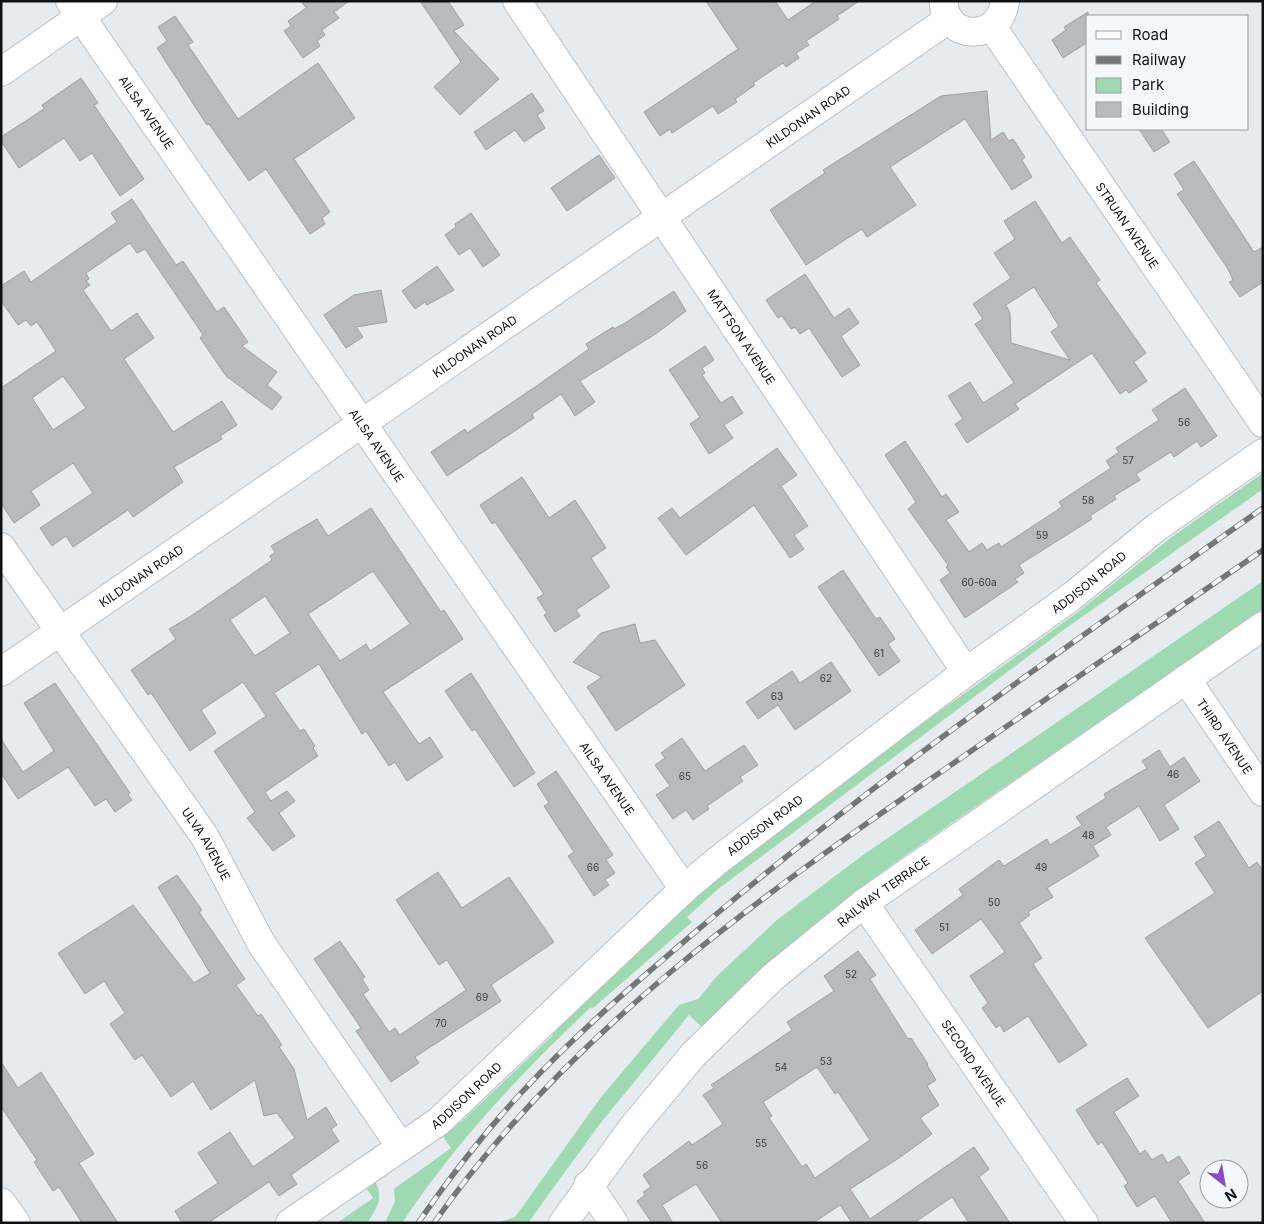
<svg xmlns="http://www.w3.org/2000/svg" width="1264" height="1224" font-family="Inter,sans-serif">
	<style>
		.green { fill: #9fd9b1 }
		.building { fill: #b9bac0; stroke: #9e9fa4; fill-rule: evenodd }
		.lines { fill: none; stroke-linecap: round; stroke-linejoin: round }
		.minor-casing { stroke: #bcc0c5; stroke-width: 30 }
		.major-casing { stroke: #bcc0c5; stroke-width: 30 }
		.minor { stroke: #fff; stroke-width: 28 }
		.major { stroke: #fff; stroke-width: 28 }
		.rail-casing { stroke: #737779; stroke-width: 5.5 }
		.rail { stroke: #f4f8fd; stroke-width: 4; stroke-dasharray: 11; stroke-linecap: butt }
		.labels { text-anchor: middle; dominant-baseline: central; stroke-width: 5; stroke-linejoin: round; paint-order: stroke }
		.number-label { font-size: 10px; fill: #3a3b3e }
		.street-label { font-size: 12px; fill: #0f1112; stroke: #f4f8fd }
	</style>
	<rect width="100%" height="100%" fill="#e6ebf0"/>
	<path class="green" d="M1263,473V489L1062,631L718,889L687,917L692,922L593,1008L591,1007C521,1073 455,1143 402,1223H385L395,1201L394,1189L451,1148L442,1135L462,1121L552,1036L555,1028L648,940L740,859L852,774L1078,612L1173,536Z
		M1263,581V609C1172,672 1082,734 991,796C889,866 786,936 704,1029L689,1015L599,1125L528,1223H497L515,1217L602,1096L679,1005L698,999L717,976L777,920L863,855Z
		M371,1180L376,1183C383,1200 377,1208 367,1223H337L373,1198L364,1185Z"/>
	<path class="building" d="M301,1H349L334,12L339,18L322,30L325,35L317,41L320,46L303,58L284,31L291,26L288,21L306,8Z
		M420,1H448L464,25L454,31L499,79L460,115L434,87L461,62Z
		M706,1H775L788,20L816,1H859L837,16L839,19L806,41L809,45L796,53L799,58L786,67L783,63L753,83L755,85L735,99L737,102L718,114L713,106L672,133L670,129L660,136L644,112L738,49Z
		M1088,12V42L1063,58L1052,40L1066,30L1064,27Z
		M175,16L193,42L188,45L238,119L318,63L355,118L294,159L330,212L322,218L325,224L310,234L266,169L249,181L209,124L207,125L157,48L167,41L158,27Z
		M81,78L98,103L94,105L144,179L120,196L92,153L80,161L64,138L19,168L1,141V137L44,109L42,105Z
		M987,91L991,140L1003,132L1009,141L1013,139L1025,157L1022,160L1032,177L1012,190L965,119L890,167L916,205L867,237L862,229L806,265L770,210L825,173L823,170L941,96Z
		M532,93L544,111L537,115L545,128L524,142L515,130L486,150L474,132Z
		M1139,129H1161L1170,142L1154,152Z
		M599,155L615,178L567,211L551,188Z
		M1194,161L1254,252L1263,247V282L1240,297L1229,282L1233,280L1228,269L1177,194L1184,190L1174,174Z
		M132,199L176,265L183,261L217,312L224,307L248,342L242,346L277,372L267,385L282,397L272,410L226,376L200,338L203,335L145,249L137,253L130,243L86,273L89,279L86,281L90,285L83,290L111,331L137,313L154,338L124,359L173,432L222,401L237,425L220,436L222,439L174,467L183,482L133,517L128,510L73,547L66,536L52,546L40,528L93,493L73,463L31,491L40,505L14,523L1,503V388L56,351L37,322L31,326L26,320L18,325L1,301V286L24,271L31,282L117,222L111,213ZM63,376L86,408L53,430L32,398Z
		M1035,201L1062,243L1070,237L1100,280L1096,283L1146,353L1134,362L1147,381L1129,393L1126,390L1120,394L1092,353L1015,404L1019,409L967,443L955,424L963,419L948,396L970,382L983,403L1014,383L975,324L983,319L973,304L1011,278L994,253L1015,239L1004,221ZM1034,287L1059,326L1051,332L1070,360L1011,343L1010,313L1006,305Z
		M471,213L500,255L483,267L470,248L459,255L445,235L456,227L455,224Z
		M437,266L454,290L427,305L425,302L415,309L402,291Z
		M805,274L834,318L849,308L859,323L841,336L860,365L842,377L809,328L800,334L795,327L791,329L782,316L778,318L766,300Z
		M381,290L387,322L356,327L363,337L346,348L324,315L354,295Z
		M674,291L686,311L657,333L580,381L595,402L575,416L561,394L532,414L534,418L447,476L431,452L465,429L467,433L535,387L589,349L586,344L613,327L614,329L625,323Z
		M705,346L714,360L702,368L705,373L702,375L721,403L732,396L743,413L724,425L733,438L709,454L690,424L700,417L669,370Z
		M1185,388L1217,436L1201,447L1197,441L1174,457L1171,452L1136,474L1140,480L1114,496L1116,499L1090,516L1092,519L1019,565L1024,573L1015,579L1018,582L965,618L940,580L950,573L946,567L948,565L908,509L916,502L885,455L905,441L942,497L946,494L959,512L946,520L969,552L982,543L987,550L999,543L1001,547L1062,507L1059,502L1111,468L1106,461L1119,452L1116,448L1159,420L1152,410Z
		M777,448L797,475L781,486L808,526L794,535L804,549L790,558L754,505L686,555L658,518L672,508L680,518Z
		M522,477L549,518L575,500L606,548L591,558L610,587L576,610L580,616L555,632L544,615L547,613L537,598L544,594L495,522L492,524L480,505Z
		M371,508L441,612L444,610L463,639L383,692L419,744L430,737L443,757L407,781L395,762L389,766L366,731L362,734L319,664L274,693L300,731L304,729L315,746L313,748L318,756L265,792L271,801L287,791L295,801L279,813L295,836L273,851L247,818L255,812L214,751L266,716L243,682L201,710L216,733L190,751L151,693L148,695L131,670L176,639L169,629L191,616L272,560L270,556L275,552L271,546L317,519L328,536ZM373,571L410,624L370,651L366,644L340,661L308,614ZM265,596L290,633L255,656L230,620Z
		M843,570L876,619L880,617L895,639L888,644L900,661L879,676L818,587Z
		M635,624L640,643L655,640L685,685L616,731L587,687L602,677L573,662L601,633Z
		M831,662L851,691L795,730L778,705L758,719L746,702L792,671L800,683Z
		M471,673L535,773L514,787L475,729L472,731L445,691Z
		M55,683L130,793L128,795L132,800L115,812L106,799L95,806L68,767L18,799L1,773V739L23,772L54,751L24,703Z
		M682,738L705,771L744,745L758,765L740,777L743,781L707,806L709,809L693,820L686,810L673,819L656,795L670,786L655,765L665,758L661,753Z
		M1159,750L1170,767L1184,757L1200,781L1164,805L1179,829L1160,841L1139,806L1106,827L1111,835L1093,846L1099,856L1047,888L1053,897L1028,912L1030,915L1019,923L1042,958L1033,964L1087,1045L1059,1063L1028,1016L1004,1032L1000,1025L996,1028L982,1008L988,1003L970,976L1005,952L981,919L932,954L915,930L963,895L959,889L999,860L1004,866L1047,839L1050,845L1082,825L1076,817L1106,798L1104,794L1147,768L1142,761Z
		M556,771L613,855L606,860L615,873L605,880L609,885L594,896L568,856L574,852L544,806L549,803L537,784Z
		M1219,821L1249,868L1257,862L1263,871V991L1208,1028L1145,938L1215,893L1195,863L1206,856L1194,837Z
		M438,872L462,908L509,877L554,942L491,985L501,1001L415,1057L419,1063L391,1082L356,1031L361,1028L314,959L340,941L365,977L362,979L369,990L363,994L389,1032L395,1028L400,1035L466,990L447,960L439,965L396,900Z
		M177,875L202,910L199,912L245,979L236,985L258,1016L261,1014L282,1045L279,1047L294,1069L307,1120L326,1107L337,1125L331,1129L339,1141L291,1175L297,1184L279,1196L269,1182L208,1223H182L175,1211L218,1183L198,1153L230,1132L253,1167L295,1138L277,1113L264,1116L255,1080L211,1110L193,1081L171,1097L142,1055L135,1060L110,1024L125,1013L104,981L85,994L58,953L133,905L194,983L210,973L158,887Z
		M858,951L876,975L870,979L908,1039L911,1038L928,1064L927,1065L936,1080L927,1086L939,1105L920,1118L932,1134L899,1158L850,1189L870,1219L974,1147L989,1169L979,1177L1010,1223H969L952,1197L914,1223H852L840,1205L813,1223H722L696,1184L662,1205L673,1223H652L637,1201L645,1195L643,1192L651,1187L643,1175L689,1141L692,1145L723,1124L703,1095L714,1088L711,1085L792,1030L787,1022L834,991L824,976ZM817,1067L835,1094L838,1092L870,1140L815,1178L806,1164L802,1167L769,1118L772,1116L763,1102Z
		M1,1062L18,1088L41,1072L94,1154L79,1163L118,1223H82L59,1187L53,1191L34,1162L37,1160L1,1107Z
		M1127,1078L1139,1096L1114,1112L1140,1154L1145,1150L1152,1160L1162,1154L1168,1163L1179,1156L1190,1173L1178,1181L1205,1223H1172L1155,1196L1137,1207L1124,1186L1128,1183L1102,1142L1098,1145L1076,1110Z"/>
	<g class="lines">
		<defs>
			<g id="minor">
				<path id="s1" d="M70,1L684,889"/>
				<path id="s2" d="M517,1L966,672"/>
				<path d="M944,3C943,38 999,45 1005,1"/>
				<path id="s3" d="M992,27L1263,423"/>
				<path d="M1,72L103,1"/>
				<path id="s4" d="M1,547L205,837L261,943L401,1147"/>
				<path id="s5" d="M1,672L949,19"/>
				<path id="s6" d="M1186,679L1263,792"/>
				<path id="s7" d="M864,903L1084,1223"/>
				<path d="M588,1185L614,1223"/>
				<path id="s8" d="M290,1223L438,1122L684,889L717,861L966,672L1071,597L1157,527L1263,453"/>
				<path id="s9" d="M563,1223L633,1127L693,1055L773,977L864,903L1263,626"/>
			</g>
			<path id="major" d="M1,1202L16,1223"/>
		</defs>
		<use href="#minor" class="minor-casing"/>
		<use href="#major" class="major-casing"/>
		<use href="#minor" class="minor"/>
		<use href="#major" class="major"/>
		<defs>
			<path id="rail" d="M418,1223C450,1177 484,1133 522,1092C583,1026 652,969 720,911C893,766 1079,638 1263,508
				M434,1223C567,1033 759,897 948,767C1053,694 1157,622 1263,550"/>
		</defs>
		<use href="#rail" class="rail-casing"/>
		<use href="#rail" class="rail"/>
	</g>
	<g class="labels">
		<g class="number-label">
			<text x="1184" y="422">56</text>
			<text x="1128" y="460">57</text>
			<text x="1088" y="500">58</text>
			<text x="1042" y="535">59</text>
			<text x="979" y="582">60-60a</text>
			<text x="879" y="653">61</text>
			<text x="826" y="678">62</text>
			<text x="777" y="696">63</text>
			<text x="1173" y="774">46</text>
			<text x="685" y="776">65</text>
			<text x="1088" y="835">48</text>
			<text x="593" y="867">66</text>
			<text x="1041" y="867">49</text>
			<text x="994" y="902">50</text>
			<text x="944" y="927">51</text>
			<text x="851" y="974">52</text>
			<text x="482" y="997">69</text>
			<text x="441" y="1023">70</text>
			<text x="826" y="1061">53</text>
			<text x="781" y="1067">54</text>
			<text x="761" y="1143">55</text>
			<text x="702" y="1165">56</text>
		</g>
		<g class="street-label">
			<text stroke="none"><textPath href="#s1" startOffset="135">AILSA AVENUE</textPath></text>
			<text stroke="none"><textPath href="#s5" startOffset="980">KILDONAN ROAD</textPath></text>
			<text stroke="none"><textPath href="#s3" startOffset="240">STRUAN AVENUE</textPath></text>
			<text stroke="none"><textPath href="#s2" startOffset="404">MATTSON AVENUE</textPath></text>
			<text stroke="none"><textPath href="#s5" startOffset="575">KILDONAN ROAD</textPath></text>
			<text stroke="none"><textPath href="#s1" startOffset="540">AILSA AVENUE</textPath></text>
			<text stroke="none"><textPath href="#s5" startOffset="170">KILDONAN ROAD</textPath></text>
			<text stroke="none"><textPath href="#s8" startOffset="1026">ADDISON ROAD</textPath></text>
			<text stroke="none"><textPath href="#s6" startOffset="69">THIRD AVENUE</textPath></text>
			<text stroke="none"><textPath href="#s1" startOffset="945">AILSA AVENUE</textPath></text>
			<text stroke="none"><textPath href="#s8" startOffset="621">ADDISON ROAD</textPath></text>
			<text stroke="none"><textPath href="#s4" startOffset="361">ULVA AVENUE</textPath></text>
			<text stroke="none"><textPath href="#s9" startOffset="464">RAILWAY TERRACE</textPath></text>
			<text stroke="none"><textPath href="#s7" startOffset="194">SECOND AVENUE</textPath></text>
			<text stroke="none"><textPath href="#s8" startOffset="218">ADDISON ROAD</textPath></text>
		</g>
	</g>
	<rect width="1264" height="1224" fill="none" stroke="#0f1112" stroke-width="5"/>
	<rect x="1086" y="15" width="162" height="115" fill="#f4f8fd" stroke="#989c9f"/>
	<rect x="1096" y="31" width="25" height="8" fill="#ffffff" stroke="#989c9f"/>
	<text x="1132" y="40" font-size="15" fill="#0f1112">Road</text>
	<rect x="1096" y="56" width="25" height="8" fill="#737779" stroke="#989c9f"/>
	<text x="1132" y="65" font-size="15" fill="#0f1112">Railway</text>
	<rect x="1096" y="78" width="25" height="15" fill="#9fd9b1" stroke="#989c9f"/>
	<text x="1132" y="90" font-size="15" fill="#0f1112">Park</text>
	<rect x="1096" y="102" width="25" height="15" fill="#b9bac0" stroke="#989c9f"/>
	<text x="1132" y="115" font-size="15" fill="#0f1112">Building</text>
	<g transform="translate(1224 1184) rotate(149)"><circle r="24" fill="#f4f8fd" stroke="#989c9f"/>
	<path d="M0-4L9 19L0 12L-9 19Z" fill="#854cc3"/>
	<text y="-8" font-size="14" font-weight="bold" text-anchor="middle" fill="#0f1112">N</text>
	</g>
</svg>
